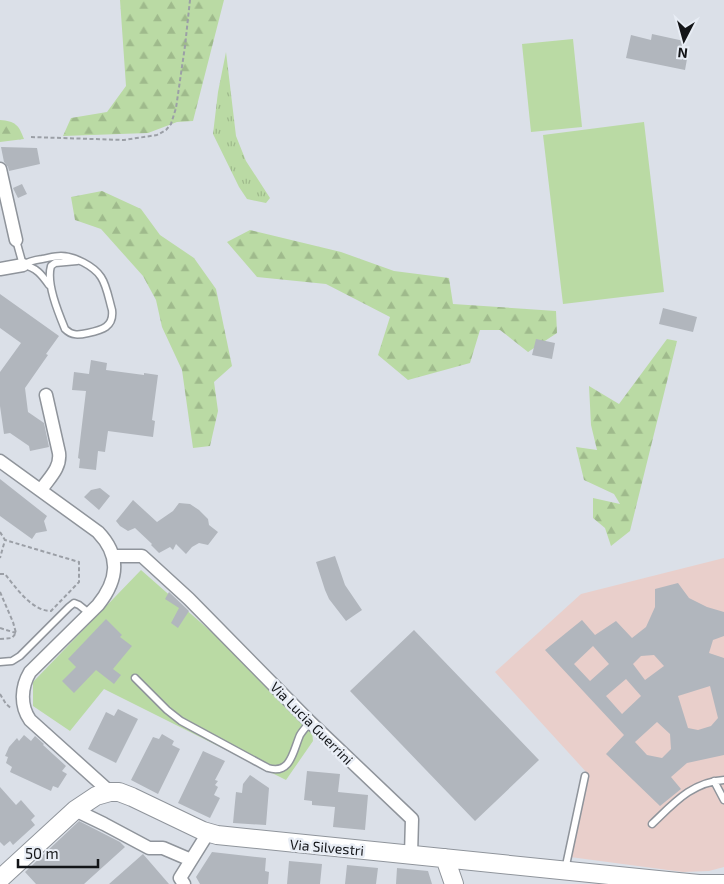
<svg xmlns="http://www.w3.org/2000/svg" width="724" height="884" font-family="'Exo 2',sans-serif">
	<style>
		.education { fill: #e9cfcb }
		.grass { fill: url(#grass-tufts) }
		.forest { fill: url(#forest-firs) }
		.pitch { fill: #badaa4 }
		.building { fill: #b1b6bd; fill-rule: evenodd }
		.lines { fill: none; stroke-linecap: round; stroke-linejoin: round }
		.lane-casing { stroke: #8f949b; stroke-width: 9 }
		.street-casing { stroke: #8f949b; stroke-width: 15 }
		.secondary-casing { stroke: #8f949b; stroke-width: 20 }
		.path { stroke: #9b9fa6; stroke-width: 2; stroke-dasharray: 4 2.5; stroke-linecap: butt }
		.lane { stroke: #fff; stroke-width: 6 }
		.street { stroke: #fff; stroke-width: 12 }
		.secondary { stroke: #fff; stroke-width: 18 }
		.labels { text-anchor: middle; dominant-baseline: central; stroke-width: 5; stroke-linejoin: round; paint-order: stroke }
		.street-label { font-size: 14px; fill: #131518; stroke: #e8edf5 }
	</style>
	<defs>
		<pattern id="grass-tufts" width="24" height="20" patternUnits="userSpaceOnUse" patternTransform="scale(1.25)"><rect width="24" height="20" fill="#badaa4"/><path d="M3 7l-1-3M5 7V3M7 7l1-3M15 17l-1-3M17 17v-4M19 17l1-3" fill="none" stroke="#9fba8c"/></pattern>
		<pattern id="forest-firs" width="22" height="20" patternUnits="userSpaceOnUse" patternTransform="scale(1.25)"><rect width="22" height="20" fill="#badaa4"/><path d="M5 1l3.5 6h-7zM16 11l3.5 6h-7z" fill="#9fba8c"/></pattern>
	</defs>
	<rect width="100%" height="100%" fill="#dbe0e8"/>
	<path class="education" d="M724,558V867L709,871L683,872L570,857L588,774L495,672L581,594Z"/>
	<path class="grass" d="M226,52L236,136L246,161L270,198L266,203L247,199L239,187L213,134L218,92Z"/>
	<path class="forest" d="M120,0H224L193,121L177,122L148,133L63,136L71,118L107,112L126,86Z
		M0,120C15,121 19,125 24,139L0,142Z
		M102,191L141,209L160,235L194,258L216,289L232,366L214,382L218,411L210,446L193,448L182,370L162,327L156,300L143,276L101,229L75,220L71,197Z
		M250,230L341,252L394,271L449,278L453,304L556,311L557,333L528,352L500,330H480L470,363L408,380L378,355L390,317L326,284L257,277L227,242Z
		M667,339L677,341L630,531L611,546L605,528L593,518V498L620,504L614,494L584,480L576,447L597,450L591,425L589,386L619,404Z"/>
	<path class="pitch" d="M573,39L582,127L531,132L522,44Z
		M644,122L664,292L563,304L543,135Z
		M141,570L216,636L312,731L313,741L286,780L104,689L70,731L33,706V682Z"/>
	<path class="building" d="M652,34L684,41L681,57L687,59L685,70L626,58L631,35L651,40Z
		M1,147L37,148L40,164L9,171L8,167L4,162Z
		M22,184L27,194L18,198L13,188Z
		M0,294L59,336L46,354L48,355L25,388L28,412L44,423L49,447L30,451L29,446L10,433L4,434L0,406V372L21,343L0,328Z
		M663,308L697,317L693,332L659,324Z
		M536,339L555,343L552,359L532,355Z
		M91,360L107,363L106,370L144,375V373L158,375L152,420L155,421L153,437L108,431L105,452L98,451L96,470L79,468L80,459L78,458L86,391L72,390L74,372L89,374Z
		M0,479L47,516L44,521L47,531L36,533L32,539L0,516Z
		M100,488L110,496L99,510L84,497L91,490Z
		M133,500L157,522L173,511L179,503L190,504L199,510L208,519L209,525L218,532L208,545L199,543L192,547L186,554L176,544L173,550L170,547L159,553L151,545L152,544L135,528L128,531L120,526L116,521Z
		M335,556L345,585L362,610L346,621L329,599L325,590L316,562Z
		M678,583L689,598L707,607L724,612V636L713,640L709,653L724,658V755L687,763L671,777L681,789L660,806L606,754L624,735L545,650L582,620L595,635L616,621L632,638L646,627L655,607V589ZM593,646L609,664L590,681L574,664ZM654,655L664,666L645,680L633,664L641,656ZM626,679L641,696L622,714L606,696ZM710,686L718,718L711,726L698,730L688,728L678,696ZM657,722L670,734L671,749L662,758L647,755L635,742Z
		M169,592L189,611L178,628L171,623L179,608L165,599Z
		M106,619L122,635L120,637L132,646L113,669L121,675L114,684L96,670L74,693L62,681L76,667L68,659Z
		M414,630L539,760L475,821L350,691Z
		M118,709L138,719L116,763L88,749L106,712L114,716Z
		M162,734L174,741L172,745L180,749L158,794L131,780L153,737L159,739Z
		M24,735L31,741L35,736L44,744L43,745L66,766L62,771L67,774L58,788L53,786L51,791L10,772L12,767L6,763L8,757L5,756L9,747L17,738L19,741Z
		M203,751L225,761L215,780L218,781L215,785L218,787L214,795L220,798L210,818L178,803Z
		M307,771L340,774L338,792L368,795L365,830L333,827L335,807L312,805V801L304,800Z
		M250,775L269,788L266,825L233,823L236,792L242,793L243,784Z
		M0,787L16,805L21,800L35,816L31,820L35,825L13,845L10,841L4,846L0,842Z
		M79,821L120,842L125,847L84,884H36L25,872Z
		M212,852L266,858L265,871L269,872L268,884H200L196,877Z
		M143,854L169,884H109Z
		M289,861L322,864L320,884H287Z
		M347,865L378,868L376,884H345Z
		M397,868L428,871L432,884H396Z"/>
	<g class="lines">
		<defs>
			<path id="lane" d="M16,240L23,265
				M23,265C29,261 35,260 42,259C48,258 55,256 61,256C74,256 94,266 101,277C107,286 109,300 112,310C114,327 102,330 88,333C79,335 72,336 65,329C58,312 46,283 51,266L55,263L77,261
				M23,265C36,267 42,275 49,285
				M0,662L12,661L20,656L69,607L74,603L79,605L89,613
				M135,678L167,710L181,721L268,768C291,775 293,751 300,735C303,730 307,726 310,722
				M714,781L724,800
				M652,824C674,803 692,782 724,780
				M565,870L585,776"/>
			<path id="street" d="M0,169L16,240
				M0,269L23,265
				M0,461L98,532C121,556 118,580 98,605L30,672C21,687 20,706 30,720L110,792
				M41,490C49,478 61,468 59,453L46,395
				M113,556H142L189,599L310,722L412,819L411,855
				M75,810L104,824L149,848H163L191,860
				M184,884L180,878L208,833"/>
			<path id="secondary" d="M445,858L454,884
				M0,879L75,810L96,796L110,792H119L132,797L203,831L217,835L668,881L699,884H724"/>
		</defs>
		<use href="#lane" class="lane-casing"/>
		<use href="#street" class="street-casing"/>
		<use href="#secondary" class="secondary-casing"/>
		<path class="path" d="M31,137L124,140L157,135L166,130L171,124L176,108L185,46L190,0
			M0,532L5,540L0,558
			M0,574H5C16,588 32,611 51,611L79,582V562L5,540
			M0,592L13,622L16,633L12,638L0,639
			M0,628L16,633
			M0,694L6,704L12,709"/>
		<use href="#lane" class="lane"/>
		<use href="#street" class="street"/>
		<use href="#secondary" class="secondary"/>
	</g>
	<g class="labels">
		<g class="street-label">
			<text transform="translate(312 723) rotate(45)">Via Lucia Guerrini</text>
			<text transform="translate(327 847) rotate(5)">Via Silvestri</text>
		</g>
	</g>
	<g transform="translate(684 40) rotate(186)" stroke="#e8edf5" stroke-width="4" paint-order="stroke">
	<path d="M0-4L9 19L0 12L-9 19Z" fill="#131518"/>
	<text y="-8" font-size="14" font-weight="bold" text-anchor="middle" fill="#131518">N</text>
	</g>
	<path d="M18 859v8h80v-8" fill="none" stroke="#131518" stroke-width="2.5"/>
	<text x="25" y="859" font-size="15" fill="#131518" stroke="#e8edf5" stroke-width="4" paint-order="stroke">50 m</text>
</svg>
